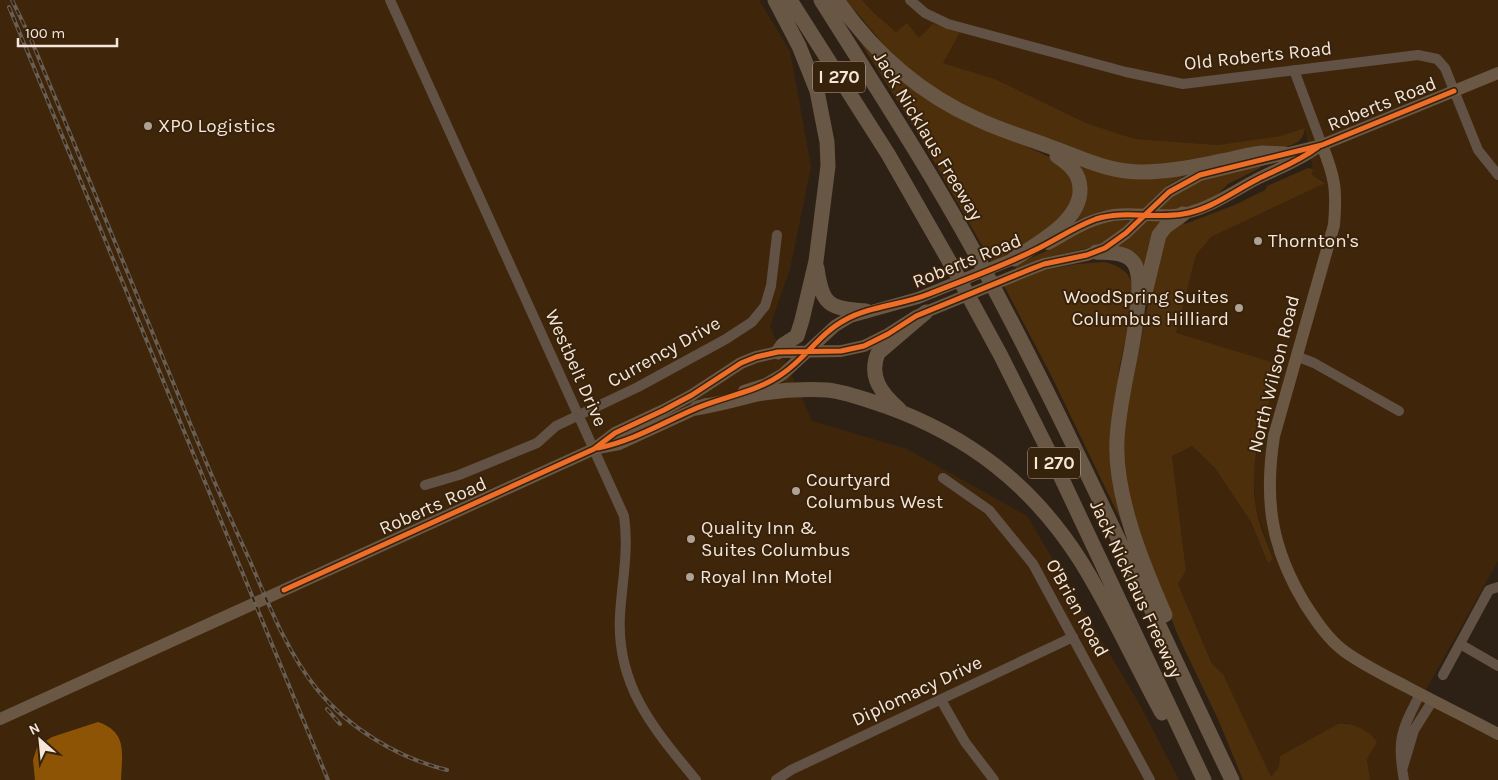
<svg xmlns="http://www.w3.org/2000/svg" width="1498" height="780" font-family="Karla,sans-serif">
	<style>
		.built { fill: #3f260b }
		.green { fill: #4e2f0b }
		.water { fill: #8d5406 }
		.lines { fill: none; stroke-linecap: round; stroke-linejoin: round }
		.minor { stroke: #615245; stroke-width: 10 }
		.major { stroke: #6a5844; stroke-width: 12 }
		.highway { stroke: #685745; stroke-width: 15 }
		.rail-casing { stroke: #695e53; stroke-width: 4 }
		.rail { stroke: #37220b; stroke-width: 2; stroke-dasharray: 5.5; stroke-linecap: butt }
		.cycleway-casing { stroke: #37220b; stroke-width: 8 }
		.cycleway { stroke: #ee6e29; stroke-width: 5 }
		.poi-dot { fill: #afa194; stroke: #37220b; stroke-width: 2 }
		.labels { text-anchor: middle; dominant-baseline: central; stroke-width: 4; stroke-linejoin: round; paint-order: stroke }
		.shield { fill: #37220b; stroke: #bcab9b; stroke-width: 1 }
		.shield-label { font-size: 18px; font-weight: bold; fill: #f5e6d9 }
		.street-label { font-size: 19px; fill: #f5e6d9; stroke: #37220b }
		.poi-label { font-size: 19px; fill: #f5e6d9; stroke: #37220b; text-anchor: start }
	</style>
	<rect width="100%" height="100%" fill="#2d2115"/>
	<path class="built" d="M0,0H759L790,51L811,167L790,269L770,326L812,421L907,449L1027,516L1140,705L1179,780H0Z
		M862,0H1498V561L1423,695L1498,735V780H1370L1367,759L1348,723L1338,725L1280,756L1279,767L1271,778L1223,675L1212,664L1178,584L1186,571L1172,456L1192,446L1215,468L1251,522L1268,562L1273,559L1256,509L1253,474L1261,429L1176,333L1196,255L1211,237L1325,182L1312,175L1313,169L1305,128L1280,136L1218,145L1135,139L1086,123L995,79L943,63L959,32L919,38L896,32L875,14Z"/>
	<path class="green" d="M846,0H862L875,14L896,32L907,23L919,38L933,24L960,32L943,63L995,79L1086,123L1135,139L1218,145L1280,136L1305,128C1303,142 1295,144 1283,148L1167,166L1121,165L985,116L945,97L902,66Z
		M856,35L991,130L1060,162L1074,181L1070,210L1020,251L992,263L920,137Z
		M1072,159L1193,171L1168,185L1142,209L1102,211L1074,221Z
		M1260,166V168L1228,184L1216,196L1205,201L1179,209L1159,210L1173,196L1201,180Z
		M1308,168L1313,169L1312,175L1325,183L1211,237L1196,255L1176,333L1281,365C1267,411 1247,459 1256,508C1259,525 1267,543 1273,559L1268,563L1251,522L1215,468L1192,446L1172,456L1186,571L1178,584L1212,664L1223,674L1271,777L1279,767L1280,756L1338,724C1352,722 1369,730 1377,742L1367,759L1370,780H1243L1218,719L1179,638L1155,578L1127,493L1122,446L1127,410L1159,249L1169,229L1182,222L1185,224L1237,204L1265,190L1267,186Z
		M1118,221H1129C1113,247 1079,249 1053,256C1041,259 1029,264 1017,269L1014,265L1051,249L1079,231L1105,223Z
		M1147,221H1164L1144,266L1136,253L1118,246Z
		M1104,262C1117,265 1130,271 1132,285C1136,318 1119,352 1118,383C1117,400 1120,417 1121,433C1123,466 1125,500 1127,533L1052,377L1004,286L1040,271L1077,264Z"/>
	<path class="water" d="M98,722C128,732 122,754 121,780H35L33,760L37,747L52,737Z"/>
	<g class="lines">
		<path class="minor" d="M390,0L624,516C629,550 622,582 620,615C616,686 654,729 696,780
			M910,0L925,13L948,24L1126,72L1183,84L1418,55L1437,59L1445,68L1478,150L1498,175
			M1294,70L1322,145
			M1296,356L1314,363L1399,411
			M943,478L989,510L1033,564L1150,780
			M425,485L459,475L537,443L556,426L638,387L726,339L752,322L765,306L771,286L777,235
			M1460,644L1498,666
			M1443,675L1489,590L1498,587
			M941,700L965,742L994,780
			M1403,767L1414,730L1433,700
			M776,780L791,770L1073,637
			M1404,780C1396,738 1402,730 1420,694"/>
		<path class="major" d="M1322,145C1335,178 1337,189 1334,225L1274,436C1264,500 1271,548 1305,604C1316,621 1328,639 1344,651C1363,665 1386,676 1407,687C1437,703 1468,718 1498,734
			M1048,244C1070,232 1088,219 1114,215C1137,212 1162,219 1186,213C1212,207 1234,191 1257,179C1279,168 1297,162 1318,147
			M744,391L766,384L783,374L835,326L850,317L918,298L1023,255
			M598,448L619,444L706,404
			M0,719L594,449L615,433L664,410L692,395L741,363L756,357L778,352L841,351L864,346L888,334L916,316L1031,269L1044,264L1087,255L1105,248L1126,233L1169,192L1200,175L1322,145L1498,73"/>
		<path class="highway" d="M775,0L799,46L817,91L827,142L828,166L816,261L802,320L797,336L783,345L778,352
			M790,0L888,154L956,273L1001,356L1052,458L1204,780
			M821,0C875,86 931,172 980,262C1071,431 1149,607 1232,780
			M837,0C873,52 919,93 977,119C1000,130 1024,137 1048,146C1081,157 1106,172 1142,172C1171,172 1200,165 1228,160C1239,157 1251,154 1262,153C1270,153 1277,154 1285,154
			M1096,252C1110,253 1130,251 1136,267C1141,281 1139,298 1137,312C1133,355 1119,397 1117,440C1114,495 1143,565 1165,615
			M1014,259C1038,243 1081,221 1080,189C1080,173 1069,164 1057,156
			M817,268C822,306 829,308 866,311
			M1144,297L1159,235L1166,226L1183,214
			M697,408C712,405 726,402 741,398C748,396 756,394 763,393C784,390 806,389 827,390C847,392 867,400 885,406C969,436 1032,485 1080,560C1111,609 1134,662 1162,713
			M899,409C882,394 868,377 878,353L926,312"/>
		<defs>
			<path id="rail" d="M12,0L30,37C86,173 143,309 199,445C215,484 232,522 250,561C269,605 286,650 316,688C348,728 398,758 447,770
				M9,7L328,780
				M327,709L340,724"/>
		</defs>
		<use href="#rail" class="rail-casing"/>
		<use href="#rail" class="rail"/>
		<defs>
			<path id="cycleway" d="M598,448C633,441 664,422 697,408C725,396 757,392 782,374C805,359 820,333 845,320C870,306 902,305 929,294C964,280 1001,267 1035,250C1056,240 1074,227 1096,219C1124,210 1154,219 1183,214C1210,210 1234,191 1258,179C1280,168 1298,162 1318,147
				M284,590L594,449L615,433L664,410L692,395L741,363L756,357L778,352L841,351L864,346L888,334L916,316L1031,269L1044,264L1087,255L1105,248L1126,233L1169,192L1200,175L1322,145L1454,91"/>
		</defs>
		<use href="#cycleway" class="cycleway-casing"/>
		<use href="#cycleway" class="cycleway"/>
	</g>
	<g class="poi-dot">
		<circle cx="148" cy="126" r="5"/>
		<circle cx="1258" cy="241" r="5"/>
		<circle cx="1239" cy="308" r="5"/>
		<circle cx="796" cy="491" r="5"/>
		<circle cx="691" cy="539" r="5"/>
		<circle cx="690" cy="577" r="5"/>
	</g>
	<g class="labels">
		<g class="shield">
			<rect x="813" y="61.5" width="52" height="31" rx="4"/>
			<rect x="1028" y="447.5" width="52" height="31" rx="4"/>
		</g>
		<g class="shield-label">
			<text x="839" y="77">I 270</text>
			<text x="1054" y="463">I 270</text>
		</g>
		<g class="street-label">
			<text transform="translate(1258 56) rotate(-6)">Old Roberts Road</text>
			<text transform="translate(1382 104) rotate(-22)">Roberts Road</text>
			<text transform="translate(928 136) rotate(59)">Jack Nicklaus Freeway</text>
			<text transform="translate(967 261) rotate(-22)">Roberts Road</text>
			<text transform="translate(664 352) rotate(-29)">Currency Drive</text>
			<text transform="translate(576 368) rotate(66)">Westbelt Drive</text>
			<text transform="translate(1274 374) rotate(-76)">North Wilson Road</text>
			<text transform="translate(433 506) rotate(-24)">Roberts Road</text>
			<text transform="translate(1136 589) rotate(65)">Jack Nicklaus Freeway</text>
			<text transform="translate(1077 608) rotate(61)">O'Brien Road</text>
			<text transform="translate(917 691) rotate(-25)">Diplomacy Drive</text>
		</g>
		<g class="poi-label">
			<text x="158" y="126">XPO Logistics</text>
			<text x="1268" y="241">Thornton's</text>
			<text x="1229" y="297" text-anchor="end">WoodSpring Suites<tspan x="1229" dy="22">Columbus Hilliard</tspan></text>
			<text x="806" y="480">Courtyard<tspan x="806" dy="22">Columbus West</tspan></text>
			<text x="701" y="528">Quality Inn &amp;<tspan x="701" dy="22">Suites Columbus</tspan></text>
			<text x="700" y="577">Royal Inn Motel</text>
		</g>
	</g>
	<g transform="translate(40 740) rotate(333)" stroke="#37220b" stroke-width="4" paint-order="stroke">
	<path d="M0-4L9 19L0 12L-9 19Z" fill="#f5e6d9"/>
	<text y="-8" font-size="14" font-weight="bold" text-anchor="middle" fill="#f5e6d9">N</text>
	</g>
	<path d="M18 38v8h99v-8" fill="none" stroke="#f5e6d9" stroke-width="2.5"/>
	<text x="25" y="38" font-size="15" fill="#f5e6d9" stroke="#37220b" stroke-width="4" paint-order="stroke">100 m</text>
</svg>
